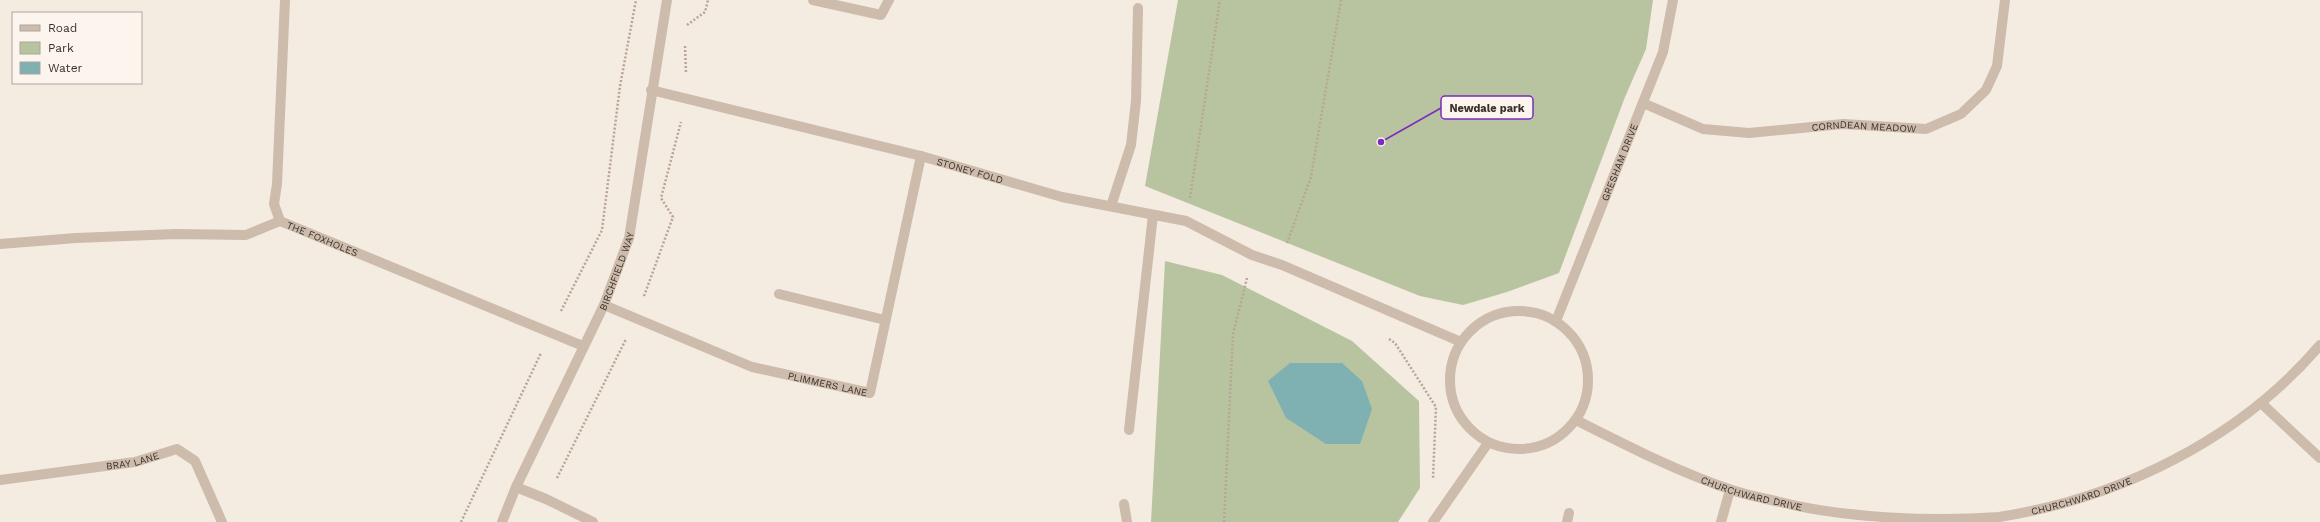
<svg xmlns="http://www.w3.org/2000/svg" width="2320" height="522" font-family="'Work Sans',sans-serif">
	<style>
		.green { fill: #b8c4a0 }
		.water { fill: #7fb0b2 }
		.lines { fill: none; stroke-linecap: round; stroke-linejoin: round }
		.path { stroke: #b9a596; stroke-width: 2.5; stroke-dasharray: 2 2; stroke-linecap: butt }
		.lane { stroke: #cdbbac; stroke-width: 10 }
		.street { stroke: #cdbbac; stroke-width: 10 }
		.labels { text-anchor: middle; dominant-baseline: central; stroke-width: 3; stroke-linejoin: round; paint-order: stroke }
		.street-label { font-size: 10px; fill: #3b302b; stroke: #fbf5ee }
		.leader { fill: none; stroke: #7b2cbf; stroke-width: 1.5 }
		.callout-dot { fill: #7b2cbf; stroke: #fbf5ee; stroke-width: 1.5 }
		.callout { fill: #fbf5ee; stroke: #7b2cbf; stroke-width: 1.5 }
		.callout-label { font-size: 11px; text-anchor: middle; font-weight: bold; fill: #3b302b }
	</style>
	<rect width="100%" height="100%" fill="#f4ebe1"/>
	<path class="green" d="M1178,0H1653L1646,49L1625,97L1559,273L1507,292L1463,305L1420,296L1145,186Z
		M1165,261L1222,275L1352,341L1419,401L1420,488L1398,522H1151Z"/>
	<path class="water" d="M1290,363H1342L1362,381L1372,409L1360,444H1326L1286,418L1268,381Z"/>
	<g class="lines">
		<path class="path" d="M687,25L705,12L708,0
			M685,46L686,73
			M1190,198L1220,0
			M1287,243L1311,177L1341,0
			M644,296L673,217L661,198L681,122
			M561,311L602,230L620,86L636,0
			M1389,339L1395,343L1436,407L1433,478
			M557,478L626,339
			M461,522L541,353
			M1224,522L1233,334L1247,278"/>
		<path class="lane" d="M1111,206L1131,145L1136,101L1138,8
			M779,294L885,320
			M1129,430L1153,215L1160,216
			M1124,504L1127,522"/>
		<g class="street">
			<path d="M813,0L881,15L889,0"/>
			<path id="s1" d="M651,90L921,156L1062,197L1186,221L1252,255L1282,265L1461,342"/>
			<path id="s2" d="M1643,103L1703,129L1749,133L1843,124L1926,129L1961,114L1986,90L1997,66L2005,0"/>
			<path d="M280,221L274,204L277,184L285,0"/>
			<path id="s3" d="M0,244L76,238L176,234L246,235L280,221L583,346"/>
			<path id="s4" d="M604,305L752,367L870,393L921,156"/>
			<circle cx="1519" cy="380" r="69"/>
			<path id="s5" d="M1556,321L1663,52L1673,0"/>
			<path d="M2261,403L2320,458"/>
			<path id="s6" d="M1576,420C1626,445 1676,471 1729,489C1745,495 1763,498 1780,502C1844,518 1934,522 1999,517C2120,498 2240,439 2320,345"/>
			<path id="s7" d="M0,480L135,462L177,449L195,461L222,522"/>
			<path d="M516,487L546,499L593,522"/>
			<path id="s8" d="M502,522L516,487L604,305L629,238L667,0"/>
			<path d="M1433,522L1488,443"/>
			<path d="M1567,522L1569,513"/>
			<path d="M1721,522L1730,490"/>
		</g>
	</g>
	<g class="labels">
		<g class="street-label">
			<text stroke="none"><textPath href="#s2" startOffset="227">CORNDEAN MEADOW</textPath></text>
			<text stroke="none"><textPath href="#s5" startOffset="171">GRESHAM DRIVE</textPath></text>
			<text stroke="none"><textPath href="#s1" startOffset="329">STONEY FOLD</textPath></text>
			<text stroke="none"><textPath href="#s3" startOffset="329">THE FOXHOLES</textPath></text>
			<text stroke="none"><textPath href="#s8" startOffset="276">BIRCHFIELD WAY</textPath></text>
			<text stroke="none"><textPath href="#s4" startOffset="238">PLIMMERS LANE</textPath></text>
			<text stroke="none"><textPath href="#s7" startOffset="134">BRAY LANE</textPath></text>
			<text stroke="none"><textPath href="#s6" startOffset="191">CHURCHWARD DRIVE</textPath></text>
			<text stroke="none"><textPath href="#s6" startOffset="526">CHURCHWARD DRIVE</textPath></text>
		</g>
	</g>
	<path class="leader" d="M1381 142L1441 108"/>
	<circle class="callout-dot" cx="1381" cy="142" r="4"/>
	<rect class="callout" x="1441" y="96" width="92" height="23" rx="4"/>
	<g class="callout-label">
		<text x="1487" y="112">Newdale park</text>
	</g>
	<rect x="12" y="12" width="130" height="72" fill="#fbf5ee" stroke="#aea6a0"/>
	<rect x="20" y="25" width="20" height="6" fill="#cdbbac" stroke="#aea6a0"/>
	<text x="48" y="32" font-size="12" fill="#3b302b">Road</text>
	<rect x="20" y="42" width="20" height="12" fill="#b8c4a0" stroke="#aea6a0"/>
	<text x="48" y="52" font-size="12" fill="#3b302b">Park</text>
	<rect x="20" y="62" width="20" height="12" fill="#7fb0b2" stroke="#aea6a0"/>
	<text x="48" y="72" font-size="12" fill="#3b302b">Water</text>
</svg>
